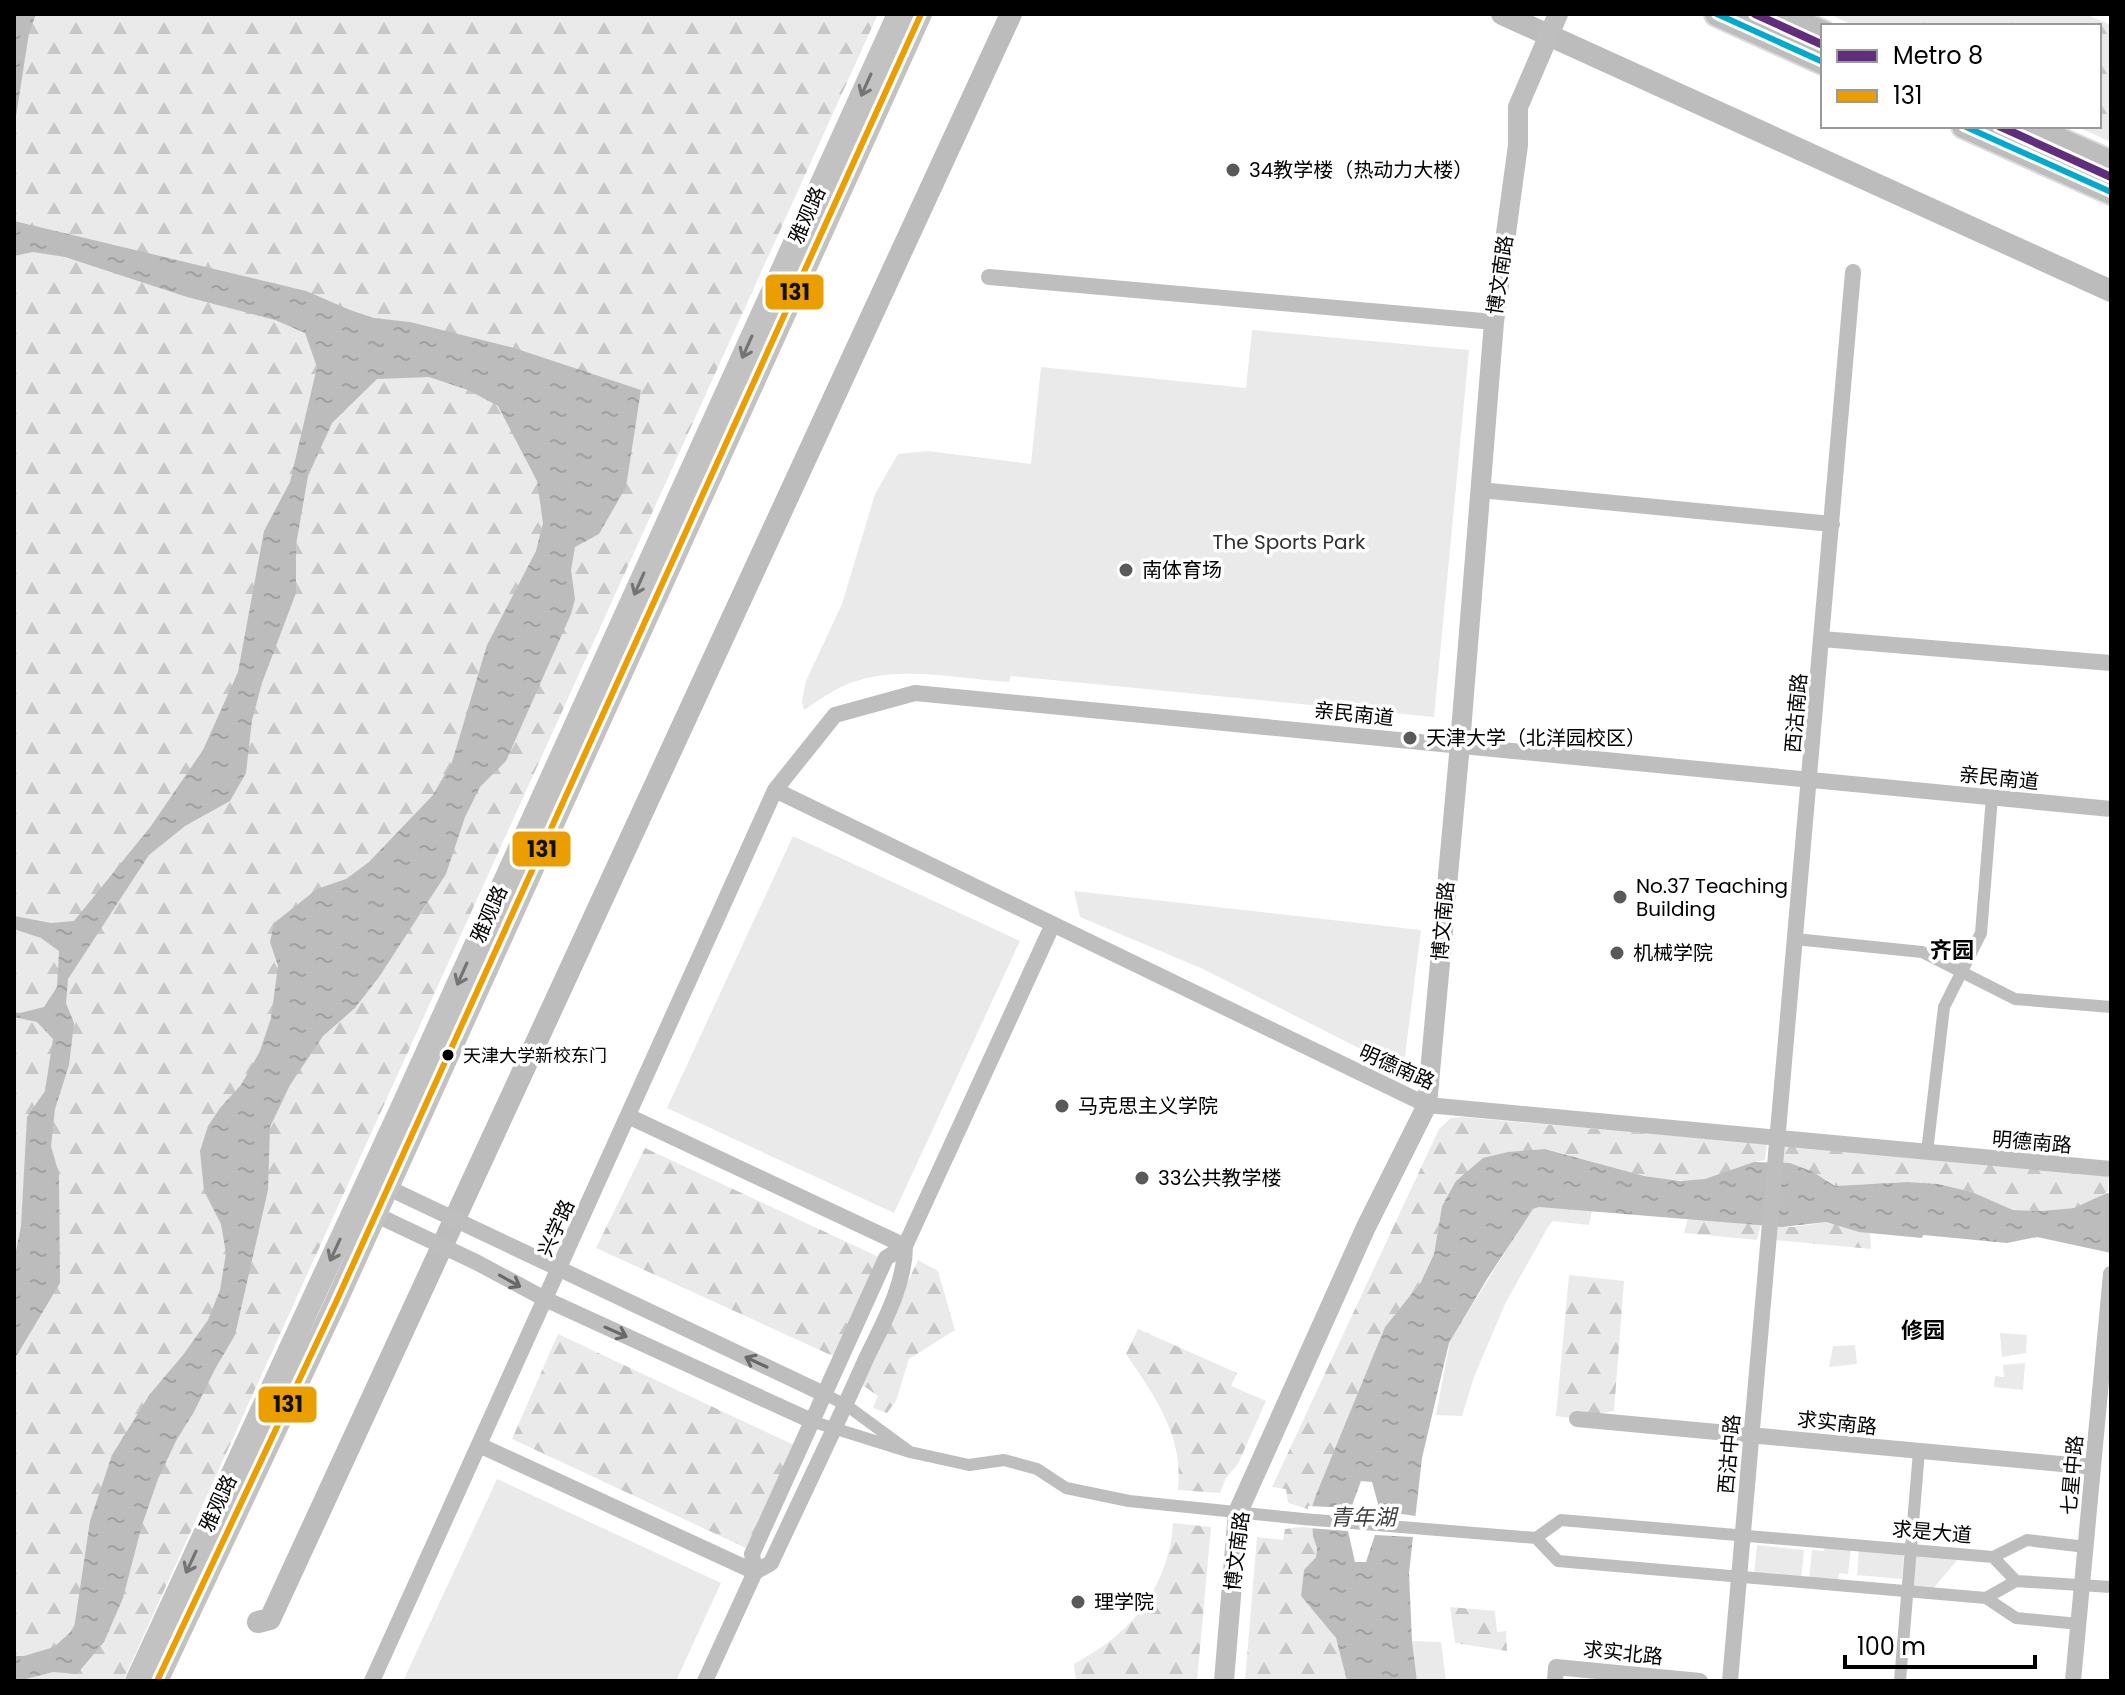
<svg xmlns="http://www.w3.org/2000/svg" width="2125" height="1695" font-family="Poppins,'Noto Sans SC',sans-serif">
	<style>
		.green { fill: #eaeaea }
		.forest { fill: url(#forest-firs) }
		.water { fill: url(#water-ripples) }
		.pier { fill: #fff }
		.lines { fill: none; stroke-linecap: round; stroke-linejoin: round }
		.river { stroke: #bcbcbc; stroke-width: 22 }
		.primary-casing { stroke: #dbdbdb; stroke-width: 28 }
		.pedestrian { stroke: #bebebe; stroke-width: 12 }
		.minor { stroke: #bebebe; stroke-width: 16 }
		.tertiary { stroke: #bebebe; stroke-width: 20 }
		.secondary { stroke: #c2c2c2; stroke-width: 22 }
		.primary { stroke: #bdbdbd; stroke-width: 24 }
		.bus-1-casing { stroke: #fff; stroke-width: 12 }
		.bus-2-casing { stroke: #fff; stroke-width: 12 }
		.bus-1 { stroke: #eb9e00; stroke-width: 6 }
		.bus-2 { stroke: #00a9ce; stroke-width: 6 }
		.metro-1-casing { stroke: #fff; stroke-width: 14 }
		.metro-1 { stroke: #602e7c; stroke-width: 8 }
		.oneway { stroke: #747474 }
		.oneway2 { stroke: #686868 }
		.poi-dot { fill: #595959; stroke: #fff; stroke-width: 3 }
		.bus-dot { fill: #000; stroke: #fff; stroke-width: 3 }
		.labels { text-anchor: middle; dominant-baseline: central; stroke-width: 7; stroke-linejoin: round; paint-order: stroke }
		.bus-label { font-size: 18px; fill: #000; stroke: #fff; text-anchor: start }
		.poi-label { font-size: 20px; fill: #000; stroke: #fff; text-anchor: start }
		.street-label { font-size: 20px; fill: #000; stroke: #fff }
		.park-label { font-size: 20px; fill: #303030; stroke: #fff }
		.neighbourhood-label { font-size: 22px; font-weight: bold; fill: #000; stroke: #fff }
		.water-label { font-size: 22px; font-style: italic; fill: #414141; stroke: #fff }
		.line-badge { stroke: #fff; stroke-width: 3 }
		.pale-badge-label { font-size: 22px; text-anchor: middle; font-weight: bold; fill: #111 }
	</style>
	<defs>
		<pattern id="forest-firs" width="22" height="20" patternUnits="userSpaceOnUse" patternTransform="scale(2)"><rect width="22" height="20" fill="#eaeaea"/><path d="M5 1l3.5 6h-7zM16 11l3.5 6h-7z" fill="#c7c7c7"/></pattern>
		<pattern id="water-ripples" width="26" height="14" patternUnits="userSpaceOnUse" patternTransform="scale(2)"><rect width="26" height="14" fill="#bcbcbc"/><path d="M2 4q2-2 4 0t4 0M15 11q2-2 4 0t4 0" fill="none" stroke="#a0a0a0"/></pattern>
	</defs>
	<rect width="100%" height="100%" fill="#fff"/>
	<path class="green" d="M1252,330L1469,350L1434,717L1011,676L1009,682C959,679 902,665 853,682C836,688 819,700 804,710L802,702L806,681L842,604L875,494L898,454L928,451L1031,464L1041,367L1246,388Z
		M793,836L1020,941L894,1213L667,1108Z
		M1074,891L1421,930L1405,1056L1392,1065L1203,969L1080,917Z
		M1539,1207L1592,1211L1589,1225L1553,1221L1548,1227L1505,1304L1474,1377L1462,1416L1436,1415L1450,1341L1528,1215L1533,1209Z
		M2000,1333L2027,1335L2026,1353L2002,1357Z
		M1855,1345L1857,1364L1829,1367L1833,1346Z
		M2025,1363L2023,1390L1994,1387L1995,1376L2004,1377L2003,1365Z
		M497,1479L721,1583L676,1681H403Z
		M1757,1545L1804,1550L1801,1579L1754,1575Z
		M1825,1546L1851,1548L1848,1574L1839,1573L1838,1582L1809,1579L1812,1550L1824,1551Z
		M1859,1549L1904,1554L1902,1579L1857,1575Z
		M1916,1553L1959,1558L1932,1590L1913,1588Z
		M1412,1641L1441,1642L1446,1681H1417Z"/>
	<path class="forest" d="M14,14H878L123,1681H14Z
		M1829,14H2085L2111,25V142L2076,126H2099V26H1855Z
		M1462,1117L1767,1144L1765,1160C1742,1163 1722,1178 1699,1180C1647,1184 1595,1160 1545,1149L1442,1206L1434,1254L1421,1282L1385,1327L1311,1510L1288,1503L1286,1489L1272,1487L1439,1129L1451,1118Z
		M1780,1143L2109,1173L2108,1191L2097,1199L2074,1208L2041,1211L2013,1210L1972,1192L1938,1184L1907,1182L1835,1186L1825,1179L1779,1162Z
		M645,1148L881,1258L835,1357L596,1248Z
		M1688,1218L1761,1224L1757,1240L1684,1233Z
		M1826,1222L1870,1233L1871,1249L1774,1240L1776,1226L1793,1227Z
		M918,1260L938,1271L955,1330L909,1359L896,1401L887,1413L873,1408L878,1396L861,1384Z
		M1569,1275L1624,1281L1614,1411L1571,1418L1556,1416Z
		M1138,1329L1237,1373L1231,1386L1266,1401L1238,1464L1226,1478L1220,1493L1178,1490C1184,1437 1155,1396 1126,1354Z
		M558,1334L794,1445L746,1548L512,1439Z
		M1173,1523L1211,1527L1197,1681H1076L1074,1664C1087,1656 1100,1649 1111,1640C1147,1613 1171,1567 1173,1523Z
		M1301,1527L1312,1528L1317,1548L1316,1556L1304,1571L1301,1596L1336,1638L1347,1681H1245L1257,1537L1283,1540L1285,1529Z
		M1450,1607L1495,1611L1497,1632L1506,1631L1507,1651L1455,1643Z"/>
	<path class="water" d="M14,14H36L29,33L14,129Z
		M14,221L306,291L350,310L374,318L410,322L514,348L641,390L626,487L599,534L575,547L571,570L575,599L571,614L506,761L480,787L465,817L446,874L379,977L355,1008L323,1036L290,1085L270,1127L268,1190L235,1335L215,1369L194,1412L177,1439L158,1479L142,1525L123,1598L104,1642L77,1674L53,1672L18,1681H14V1656H24L54,1647L74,1629L90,1521L112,1455L150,1394L183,1355L208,1320L220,1290L226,1253L221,1224L204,1191L200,1151L208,1126L220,1108L241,1085L260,1051L271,1018L278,966L270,942L274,923L317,889L346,879L369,862L433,795L452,762L487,645L536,551L543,523L537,481L498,406L468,390L429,377L377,379L332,423L308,476L296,545V593L262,683L252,720L246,773L230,801L185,826L149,855L68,979L66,1003L74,1023L69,1065L55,1109L51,1146L59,1174L60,1283L14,1360V1261L21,1226L27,1117L45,1091L53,1039L37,1022L14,1017V1012L20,1013L44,1007L57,987L59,951L41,938L14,929V916L51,923L74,921L151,826L203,750L238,672L264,531L290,482L317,367L305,333L275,320L187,297L65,257L33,252L14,256Z
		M1545,1149L1644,1176L1680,1181L1705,1179L1754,1162L1790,1163L1813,1172L1835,1186L1907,1182L1938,1184L1972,1192L2013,1210L2041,1211L2074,1208L2107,1193L2111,1194V1253L2037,1237L2007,1243L1923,1235L1922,1238L1859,1232L1826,1222L1782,1227L1539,1207L1533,1209L1487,1279L1449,1343L1422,1458L1409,1573L1412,1641L1417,1681H1347L1336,1638L1301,1596L1304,1570L1316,1557L1317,1548L1313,1536L1311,1510L1316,1495L1385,1327L1421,1282L1434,1254L1442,1206L1456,1181L1483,1158L1508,1152Z"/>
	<path class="pier" d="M1361,1481L1372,1482L1380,1511L1416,1516L1419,1501L1421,1502L1415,1554H1412L1413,1537L1375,1535L1366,1562H1355L1348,1531L1308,1528V1506L1351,1508Z"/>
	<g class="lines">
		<path class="river" d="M1502,14L2111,291
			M258,1622L270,1619L1011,14"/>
		<defs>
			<path id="primary" d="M1717,14L1823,62
				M1780,14L1823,33
				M1964,126L2111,192
				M2028,126L2111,163"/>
		</defs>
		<use href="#primary" class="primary-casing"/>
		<path class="pedestrian" d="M1795,939L1922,952L2015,999L2111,1007
			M1927,1152L1944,1007L1981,933L1992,797
			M814,1422L910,1452L846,1405L826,1395
			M910,1452L969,1465L1004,1460L1037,1469L1066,1488L1129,1501L1303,1519L1536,1538
			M1536,1538L1561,1520L1993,1557L2016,1581
			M1536,1538L1558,1561L1986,1598L2016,1581
			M1993,1557L2027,1540L2086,1547
			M2016,1581L2111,1587
			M1986,1598L2016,1618L2079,1624
			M1900,1681L1919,1451"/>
		<path class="minor" d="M989,277L1494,322
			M1480,490L1832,524
			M1822,639L2111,663
			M775,790L1427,1105L2111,1169
			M628,1116L905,1246
			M380,1184L826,1395
			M368,1211L476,1262L545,1299L814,1422
			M1577,1419L2093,1467
			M479,1445L755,1572
			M755,1572L771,1563C802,1496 835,1429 865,1361C882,1325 905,1286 905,1246L1053,924
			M372,1681L775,790L835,715L915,693L2111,809
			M705,1681L755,1572L752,1554L886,1258L905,1246
			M1555,1681L1556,1667L1700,1681
			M1730,1681L1853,272
			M2073,1681L2111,1274"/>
		<path class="tertiary" d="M1224,1681L1238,1512L1366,1227L1427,1105L1460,744L1494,322L1518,145V107L1558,14"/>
		<path class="secondary" d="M136,1681L401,1108L898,14
			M157,1681L336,1302L921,14"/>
		<use href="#primary" class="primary"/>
		<defs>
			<path id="bus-1" d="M157,1681L336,1302L921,14"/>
			<path id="bus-2" d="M1717,14L1823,62
				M1964,126L2111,192"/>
		</defs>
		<use href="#bus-1" class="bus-1-casing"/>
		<use href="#bus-2" class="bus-2-casing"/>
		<use href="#bus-1" class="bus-1"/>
		<use href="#bus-2" class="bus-2"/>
		<defs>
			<path id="metro-1" d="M1755,14L1823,45
				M1999,126L2111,177"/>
		</defs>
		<use href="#metro-1" class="metro-1-casing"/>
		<use href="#metro-1" class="metro-1"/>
	</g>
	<defs><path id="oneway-shaft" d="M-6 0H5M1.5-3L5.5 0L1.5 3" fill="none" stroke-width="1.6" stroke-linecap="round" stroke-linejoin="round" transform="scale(2)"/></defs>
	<g class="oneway">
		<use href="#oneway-shaft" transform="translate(866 85) rotate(114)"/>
		<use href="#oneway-shaft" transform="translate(747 347) rotate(114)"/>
		<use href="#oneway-shaft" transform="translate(639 584) rotate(114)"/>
		<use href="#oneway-shaft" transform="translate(462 974) rotate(114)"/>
		<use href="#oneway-shaft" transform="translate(335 1250) rotate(115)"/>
		<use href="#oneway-shaft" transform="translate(191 1562) rotate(115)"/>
	</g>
	<g class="oneway2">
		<use href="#oneway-shaft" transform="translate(510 1281) rotate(29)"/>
		<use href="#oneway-shaft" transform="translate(616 1332) rotate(24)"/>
		<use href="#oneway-shaft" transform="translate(756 1362) rotate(-155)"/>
	</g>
	<g class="poi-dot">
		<circle cx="1233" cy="170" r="8"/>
		<circle cx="1126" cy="570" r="8"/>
		<circle cx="1410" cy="738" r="8"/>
		<circle cx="1620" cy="897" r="8"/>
		<circle cx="1617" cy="953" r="8"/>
		<circle cx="1062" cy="1106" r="8"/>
		<circle cx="1142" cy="1178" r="8"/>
		<circle cx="1078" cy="1602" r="8"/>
	</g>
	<circle class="bus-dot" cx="448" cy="1055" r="7"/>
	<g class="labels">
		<g class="bus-label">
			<text x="463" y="1055">天津大学新校东门</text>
		</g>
		<g class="poi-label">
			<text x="1249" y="170">34教学楼（热动力大楼）</text>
			<text x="1142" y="570">南体育场</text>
			<text x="1426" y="738">天津大学（北洋园校区）</text>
			<text x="1636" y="886">No.37 Teaching<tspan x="1636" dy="23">Building</tspan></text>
			<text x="1633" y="953">机械学院</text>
			<text x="1078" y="1106">马克思主义学院</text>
			<text x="1158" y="1178">33公共教学楼</text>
			<text x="1094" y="1602">理学院</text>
		</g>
		<g class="street-label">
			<text transform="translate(807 215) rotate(-66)">雅观路</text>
			<text transform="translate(1500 275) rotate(-82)">博文南路</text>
			<text transform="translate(1796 713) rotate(-85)">西沽南路</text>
			<text transform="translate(1354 714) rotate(6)">亲民南道</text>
			<text transform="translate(1999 778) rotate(6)">亲民南道</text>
			<text transform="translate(489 914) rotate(-66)">雅观路</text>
			<text transform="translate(1443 921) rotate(-85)">博文南路</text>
			<text transform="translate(1397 1067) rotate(24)">明德南路</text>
			<text transform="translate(2032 1142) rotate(5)">明德南路</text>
			<text transform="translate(556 1228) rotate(-66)">兴学路</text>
			<text transform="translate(1837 1423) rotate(6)">求实南路</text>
			<text transform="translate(1729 1454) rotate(-85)">西沽中路</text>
			<text transform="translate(2072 1475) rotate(-85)">七星中路</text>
			<text transform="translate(218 1503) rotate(-65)">雅观路</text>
			<text transform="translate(1932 1532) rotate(5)">求是大道</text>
			<text transform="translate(1237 1551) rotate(-83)">博文南路</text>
			<text transform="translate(1623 1653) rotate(6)">求实北路</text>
		</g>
		<g class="park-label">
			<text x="1289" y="542">The Sports Park</text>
		</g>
		<g class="neighbourhood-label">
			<text x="1952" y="950">齐园</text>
			<text x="1923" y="1330">修园</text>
		</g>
		<g class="water-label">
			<text x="1363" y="1517">青年湖</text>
		</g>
	</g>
	<g class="line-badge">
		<rect x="764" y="273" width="61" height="38" rx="8" fill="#eb9e00"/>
		<rect x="511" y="830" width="61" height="38" rx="8" fill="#eb9e00"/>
		<rect x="257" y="1385" width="61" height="39" rx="8" fill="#eb9e00"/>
	</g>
	<g class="pale-badge-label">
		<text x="795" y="300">131</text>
		<text x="542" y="857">131</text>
		<text x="288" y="1412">131</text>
	</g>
	<rect width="2125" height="1695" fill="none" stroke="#000000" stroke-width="32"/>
	<rect x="1821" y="24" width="280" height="104" fill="#ffffff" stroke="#999999" stroke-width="2"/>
	<rect x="1837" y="50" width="40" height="12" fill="#602e7c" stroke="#999999" stroke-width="2"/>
	<text x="1893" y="64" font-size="24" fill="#000000">Metro 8</text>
	<rect x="1837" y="90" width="40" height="12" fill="#eb9e00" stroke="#999999" stroke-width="2"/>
	<text x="1893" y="104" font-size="24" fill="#000000">131</text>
	<path d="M1845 1655v12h190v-12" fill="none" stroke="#000000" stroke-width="4"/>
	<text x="1857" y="1655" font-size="24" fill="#000000" stroke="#ffffff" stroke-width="6" paint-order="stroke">100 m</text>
</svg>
